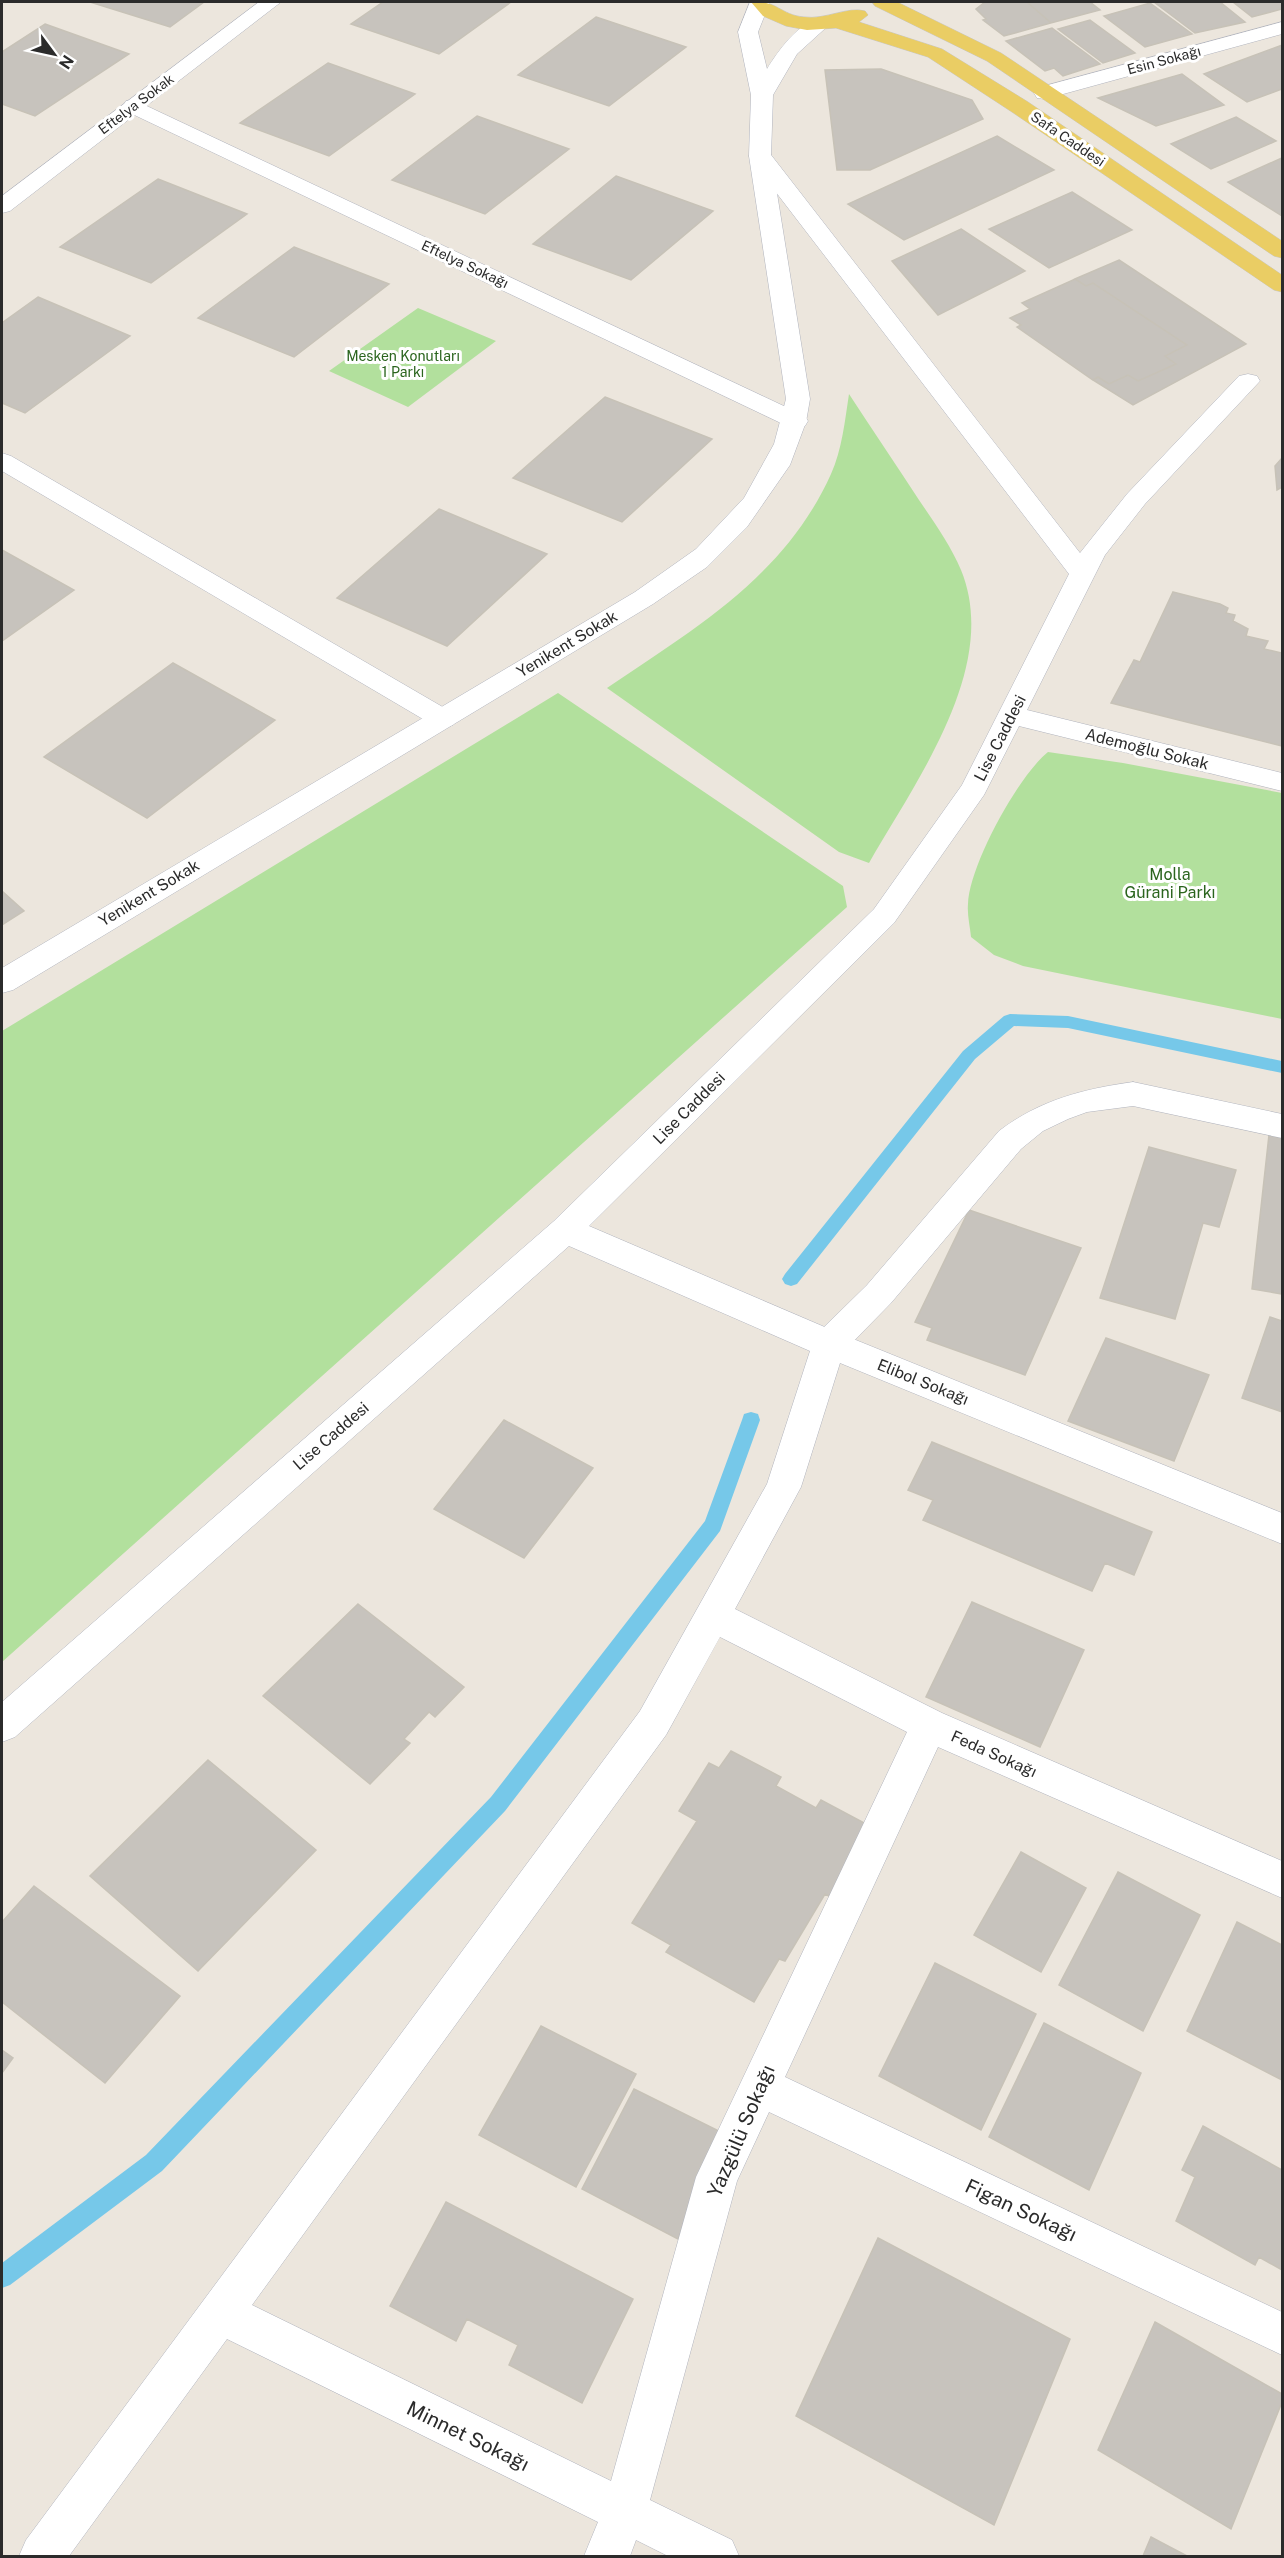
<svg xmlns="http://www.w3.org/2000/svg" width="1284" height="2558" font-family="'Public Sans',sans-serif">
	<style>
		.green { fill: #b2e09d }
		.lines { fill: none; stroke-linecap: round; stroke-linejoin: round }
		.stream { fill: #76c8e9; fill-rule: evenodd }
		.building { fill: #c7c3bd; stroke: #c7c2b7; stroke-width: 1.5 }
		.lane-casing { stroke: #b1b4be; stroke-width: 1 }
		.street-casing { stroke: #b1b4be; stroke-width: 1 }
		.secondary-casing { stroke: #b1b4be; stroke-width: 1 }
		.primary-casing { stroke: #c8c8c8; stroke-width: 1 }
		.lane { fill: #fff; fill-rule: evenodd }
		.street { fill: #fff; fill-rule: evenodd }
		.secondary { fill: #fff; fill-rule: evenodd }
		.primary { fill: #eacd64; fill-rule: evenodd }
		.labels { text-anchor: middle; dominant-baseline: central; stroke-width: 6; stroke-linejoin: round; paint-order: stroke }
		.far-street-label { font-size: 14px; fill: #2b2b2b; stroke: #fff }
		.far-park-label { font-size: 14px; fill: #2b651e; stroke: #fff }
		.street-label { font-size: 16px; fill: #2b2b2b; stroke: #fff }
		.park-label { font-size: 16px; fill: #2b651e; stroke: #fff }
		.near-street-label { font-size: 20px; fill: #2b2b2b; stroke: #fff }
	</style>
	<rect width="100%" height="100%" fill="#ece6dd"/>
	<path class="green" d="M418,308L496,341L408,407L329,371Z
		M849,394C872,429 896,465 919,500C934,522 951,546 961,570C1001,667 915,782 869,863L839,852L607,688C696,628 785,576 831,474C842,450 845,420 849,394Z
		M558,693L843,886L847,907L2,1662V1031Z
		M1048,752L1123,763L1282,793V1019L1023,966L994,955L971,937C970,926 967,915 968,904C969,866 1018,776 1048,752Z"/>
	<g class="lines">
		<path class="stream" d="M1010,1014L1068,1016L1282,1061V1073L1068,1028L1014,1026L975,1059L797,1284L791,1286L785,1284L782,1279L785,1274L963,1051L1004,1016Z
			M751,1412L758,1414L760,1420L720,1531L505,1811L162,2171L10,2285L2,2288V2263L146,2155L491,1797L705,1521L742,1420L744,1414Z"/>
	</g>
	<path class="building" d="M90,2H204L170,27Z
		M383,2H511L439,54L351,24Z
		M985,2H1027L1051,23L1004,36L983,20L986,19L976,9Z
		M1027,2H1090L1100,10L1051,23Z
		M1154,2H1220L1245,22L1195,33Z
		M1233,2H1282V9L1252,17Z
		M1150,3L1192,34L1145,47L1104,16Z
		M596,17L686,47L609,106L518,75Z
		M1090,20L1135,53L1103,63L1058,29Z
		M45,24L129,54L35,116L2,104V52Z
		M1052,28L1100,64L1063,76L1054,68L1045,71L1006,41Z
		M1282,45V89L1247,102L1204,74Z
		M328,63L415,94L329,156L240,123Z
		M881,69L972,100L983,119L870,170H837L825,70Z
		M1182,74L1224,105L1156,126L1098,98Z
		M477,116L569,149L485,214L392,180Z
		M1236,117L1276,141L1211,169L1171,144Z
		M997,136L1054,170L904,240L848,204Z
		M1282,158V216L1228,182Z
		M616,176L713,211L631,280L533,244Z
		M158,179L247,214L151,283L60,247Z
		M1072,192L1132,230L1049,268L989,229Z
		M961,229L1025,271L938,315L892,261Z
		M294,247L389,284L294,357L198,318Z
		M1119,260L1246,344L1133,405L1093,380L1098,377L1109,384L1128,375L1138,381L1176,364L1165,356L1187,345L1093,283L1086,286L1075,279Z
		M1075,279L1086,286L1093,283L1187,345L1165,356L1176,364L1138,381L1128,375L1109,384L1098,377L1093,380L1017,327L1021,325L1010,318L1030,309L1022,303Z
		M38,297L130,336L25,413L2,403V323Z
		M605,397L712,439L622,522L513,478Z
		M1282,458V487L1277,490L1275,466Z
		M439,509L547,554L447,646L337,598Z
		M2,550L74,590L2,641Z
		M1173,592L1220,604L1228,608L1226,613L1235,615L1233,621L1248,629L1246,636L1268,641L1264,649L1282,653V746L1111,703L1134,660L1140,662Z
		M173,663L275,720L147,818L44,757Z
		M2,891L24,911L2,925Z
		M1269,1135L1282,1138V1294L1252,1289Z
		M1149,1147L1236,1170L1219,1227L1203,1223L1175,1319L1100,1298Z
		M969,1210L1081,1248L1025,1375L927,1340L932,1328L915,1322Z
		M1270,1317L1282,1321V1412L1242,1398Z
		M1106,1338L1209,1375L1174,1461L1068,1421Z
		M504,1420L593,1468L524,1558L434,1509Z
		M932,1442L1152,1532L1134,1575L1105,1563L1092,1591L923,1520L933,1500L908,1490Z
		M972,1602L1084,1650L1040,1747L926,1697Z
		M358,1604L464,1687L435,1717L429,1712L404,1739L410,1743L370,1784L263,1696Z
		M731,1751L781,1777L776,1786L816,1808L821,1800L870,1826L837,1900L825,1894L785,1961L779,1959L754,2002L666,1952L671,1945L632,1923L697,1821L679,1811L709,1763L719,1768Z
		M208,1760L316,1850L198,1971L90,1876Z
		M1021,1852L1086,1888L1041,1972L974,1935Z
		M1118,1872L1200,1915L1143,2031L1059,1985Z
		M34,1886L180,1996L105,2083L2,2002V1922Z
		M1237,1922L1282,1945V2080L1187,2031Z
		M935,1963L1036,2014L981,2130L879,2076Z
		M1044,2023L1141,2073L1089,2190L989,2137Z
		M541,2026L636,2074L576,2187L479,2135Z
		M2,2050L13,2058L2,2073Z
		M634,2089L729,2136L678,2239L582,2189Z
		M1203,2126L1282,2170V2270L1259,2257L1255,2265L1176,2221L1195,2177L1182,2170Z
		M446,2202L633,2299L582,2403L509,2365L518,2345L467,2319L456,2341L390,2306Z
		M878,2238L1070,2339L994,2525L796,2416Z
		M1155,2322L1282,2394V2402L1231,2529L1098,2450Z
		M1151,2537L1187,2556H1143Z"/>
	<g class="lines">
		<defs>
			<path id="lane" d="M1133,1082L1282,1114V1138L1133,1106L1087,1112L1068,1119L1043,1131L1021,1149L891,1303L841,1354L829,1358L817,1354L812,1344L817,1334L867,1285L999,1131C1040,1100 1083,1089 1133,1082Z"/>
			<path id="street" d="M1282,22V34L1045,99L1037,98L1034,93L1037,88Z
				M134,100L805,416L808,421L805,426L796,428L787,426L126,111L123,106L126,101Z
				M760,149L768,151L1080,553L1127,494L1239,376L1248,374L1257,376L1260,381L1145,504L1105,555L1027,710L1282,773V791L1019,726L984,795L894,923L589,1226L841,1334L1282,1513V1544L840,1363L801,1487L735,1609L942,1713L1282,1861V1898L938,1747L785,2077L1282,2312V2355L769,2112L737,2181L650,2500L732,2540L739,2556H668L636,2540L630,2556H584L598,2522L227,2339L69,2556H19L26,2540L640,1711L767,1484L810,1351L569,1246L15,1737L2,1742V1702L554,1221L874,909L962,785L1069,574L752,161L749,156L752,151ZM720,1637L907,1732L696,2177L611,2481L252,2305L666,1735Z
				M2,453L11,456L453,713L457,719L453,725L443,728L433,725L2,471Z"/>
			<path id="secondary" d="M259,2H281L10,211L2,213V196Z
				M750,2H770L758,32L767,69C778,51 804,14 827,20L830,24L797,54L773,95L771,156L810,399L806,422L790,465L747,527L707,567L653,604L13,990L2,993V968L635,592L696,549L744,498L774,444L786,399L749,156L751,95L738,32Z"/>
			<path id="primary" d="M751,2C778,0 780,15 804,17C825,20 848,6 865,11L868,15L859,22L942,49L1028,102L1282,275V292L1274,290L1012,112L928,57L836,28L807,30L786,26L763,16Z
				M872,2H897L1001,53L1282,241V258L1274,256L987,61L875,6Z"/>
		</defs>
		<use href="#lane" class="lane-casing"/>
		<use href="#street" class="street-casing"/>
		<use href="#secondary" class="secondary-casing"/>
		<use href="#primary" class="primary-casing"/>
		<use href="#lane" class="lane"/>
		<use href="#street" class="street"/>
		<use href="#secondary" class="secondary"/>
		<use href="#primary" class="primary"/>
	</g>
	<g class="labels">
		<g class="far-street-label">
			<text transform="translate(1164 60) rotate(-15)">Esin Sokağı</text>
			<text transform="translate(136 104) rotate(-37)">Eftelya Sokak</text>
			<text transform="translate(1068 139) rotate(34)">Safa Caddesi</text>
			<text transform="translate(465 264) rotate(25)">Eftelya Sokağı</text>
		</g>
		<g class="far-park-label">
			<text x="403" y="356">Mesken Konutları<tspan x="403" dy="16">1 Parkı</tspan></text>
		</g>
		<g class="street-label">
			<text transform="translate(567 644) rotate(-31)">Yenikent Sokak</text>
			<text transform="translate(1000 738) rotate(-63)">Lise Caddesi</text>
			<text transform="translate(1147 749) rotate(14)">Ademoğlu Sokak</text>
			<text transform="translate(149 893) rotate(-31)">Yenikent Sokak</text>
			<text transform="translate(689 1108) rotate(-45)">Lise Caddesi</text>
			<text transform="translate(923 1382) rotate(22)">Elibol Sokağı</text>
			<text transform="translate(331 1436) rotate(-41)">Lise Caddesi</text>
			<text transform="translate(994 1754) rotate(24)">Feda Sokağı</text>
		</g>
		<g class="park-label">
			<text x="1170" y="874">Molla<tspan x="1170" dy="18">Gürani Parkı</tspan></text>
		</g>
		<g class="near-street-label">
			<text transform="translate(741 2131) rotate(-67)">Yazgülü Sokağı</text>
			<text transform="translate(1021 2210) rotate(25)">Figan Sokağı</text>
			<text transform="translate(468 2436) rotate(26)">Minnet Sokağı</text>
		</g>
	</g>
	<rect width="1284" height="2558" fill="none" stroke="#2b2b2b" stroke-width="6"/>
	<g transform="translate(54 54) rotate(123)" stroke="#ffffff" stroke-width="4.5" paint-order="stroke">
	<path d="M0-4.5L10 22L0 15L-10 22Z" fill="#2b2b2b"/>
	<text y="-9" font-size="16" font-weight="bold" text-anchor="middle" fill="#2b2b2b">N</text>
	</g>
</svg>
